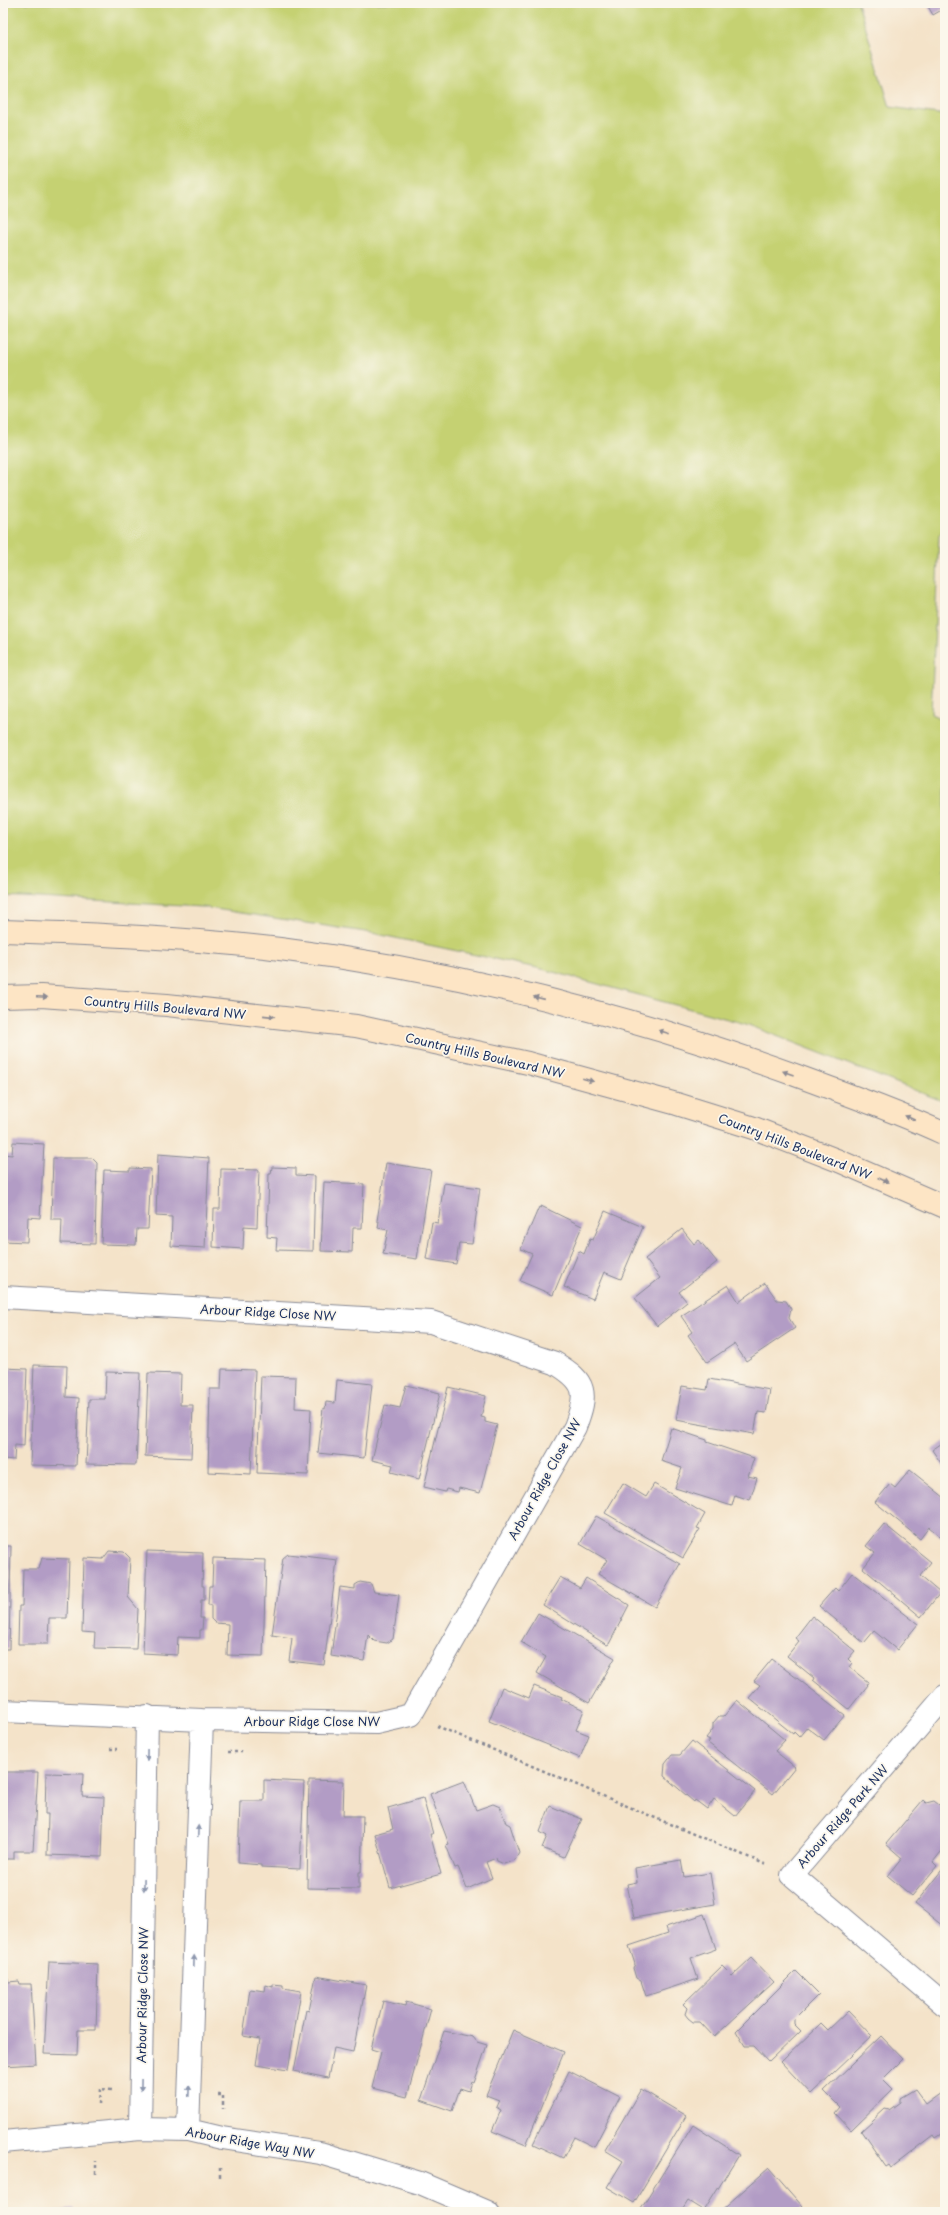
<svg xmlns="http://www.w3.org/2000/svg" width="948" height="2215" font-family="'Playpen Sans',sans-serif">
	<style>
		.green { fill: #c5d172; stroke: #708068 }
		.building { fill: #b29cc5 }
		.lines { fill: none; stroke-linecap: round; stroke-linejoin: round }
		.street-casing { stroke: #888994; stroke-width: 24 }
		.secondary-casing { stroke: #888994; stroke-width: 24 }
		.path { stroke: #888994; stroke-width: 2.5; stroke-dasharray: 3 3; stroke-linecap: butt }
		.street { stroke: #fff; stroke-width: 22 }
		.secondary { stroke: #fde5c5; stroke-width: 22 }
		.oneway { fill: #8c8a92 }
		.oneway2 { fill: #8d97ae }
		.labels { text-anchor: middle; dominant-baseline: central; stroke-width: 3.5; stroke-linejoin: round; paint-order: stroke }
		.street-label { font-size: 12px; fill: #1b2f5e; stroke: #fbf7ec }
	</style>
	<rect width="100%" height="100%" fill="#fbf7ec"/>
	<filter id="ink" filterUnits="userSpaceOnUse"><feTurbulence type="fractalNoise" baseFrequency=".025" numOctaves="2"/><feDisplacementMap in="SourceGraphic" scale="8" xChannelSelector="R" yChannelSelector="G"/><feConvolveMatrix kernelMatrix="1 2 1 2 8 2 1 2 1" color-interpolation-filters="sRGB"/></filter>
	<filter id="wash" filterUnits="userSpaceOnUse"><feTurbulence type="fractalNoise" baseFrequency=".012" numOctaves="4" result="noise"/><feDisplacementMap in="SourceGraphic" scale="16" xChannelSelector="R" yChannelSelector="G"/><feGaussianBlur stdDeviation="0.9" result="paint"/><feColorMatrix in="noise" values="0 0 0 0 0 0 0 0 0 0 0 0 0 0 0 0 0 1.4 0 .05"/><feComposite in="paint" operator="in"/></filter>
	<g filter="url(#wash)">
		<rect width="100%" height="100%" fill="#f4e3c9"/>
		<path class="green" d="M3,3H858L890,107L945,115V526L939,536L931,714L945,720V1102L746,1024L542,969L372,933L202,907L3,896Z"/>
		<g id="blocks">
			<path class="building" d="M926,3H945V8L933,15Z
				M13,1142L44,1144L40,1218L28,1217L27,1242L3,1241V1154L12,1155Z
				M158,1154L209,1158L205,1248L171,1246L172,1217L156,1216Z
				M53,1158H92L97,1163L95,1244L61,1243L62,1219H51Z
				M386,1163L431,1170L417,1259L383,1254L388,1230L378,1228L379,1221H377Z
				M272,1167L296,1168V1175L315,1176L313,1251L276,1250L277,1238L267,1237L269,1174H271Z
				M130,1168L151,1169L148,1229H137L136,1245L101,1244L104,1170L130,1171Z
				M221,1169L259,1170L257,1227L244,1226L243,1249L213,1247L214,1209H220Z
				M324,1182L364,1184L362,1228H353L352,1252L321,1251Z
				M444,1183L480,1188L472,1244L459,1243L456,1264L426,1259L432,1222L438,1223Z
				M541,1206L582,1226L553,1295L520,1281L532,1254L521,1249L539,1207L541,1208Z
				M605,1211L643,1227L621,1279L604,1272L593,1299L564,1287L579,1251L584,1254L590,1239L593,1240Z
				M682,1229L694,1244L699,1240L717,1262L679,1292L687,1302L657,1326L635,1298L660,1278L645,1259Z
				M765,1283L777,1300L786,1301L791,1309L789,1318L795,1328L746,1361L734,1344L707,1362L688,1335L692,1332L681,1316L728,1285L739,1302Z
				M34,1365L67,1366L66,1397L79,1398L76,1466L30,1465Z
				M3,1368L27,1369L24,1446L15,1445L14,1460L3,1459Z
				M222,1369L255,1370L251,1474L208,1472L210,1389H221Z
				M106,1372L140,1373L136,1465L86,1464L89,1399H105Z
				M148,1373L181,1374L180,1405H193L191,1458L145,1456Z
				M261,1376L296,1377L295,1408L311,1409L308,1475L257,1473Z
				M709,1379L770,1390L766,1413L758,1412L754,1434L676,1420L682,1386L707,1390Z
				M337,1380L372,1384L364,1458L318,1453L323,1408L325,1409L326,1402L335,1403Z
				M406,1385L440,1393L419,1479L391,1472L393,1465L372,1460L385,1405L400,1408Z
				M448,1387L486,1396L481,1417L485,1418V1422L497,1425L480,1493L459,1488L458,1492L446,1489L445,1492L424,1487Z
				M671,1428L707,1440V1442L754,1458L748,1476L757,1478L750,1500L735,1495L732,1506L675,1488L682,1468L661,1461Z
				M945,1441V1469L932,1450Z
				M910,1470L945,1498V1540L929,1527L920,1539L875,1502L890,1484L895,1488Z
				M623,1483L646,1497L654,1484L705,1514L697,1528L700,1529L683,1558L605,1513Z
				M596,1516L680,1564L655,1607L598,1574L607,1560L580,1544Z
				M884,1524L931,1562L920,1576L940,1593L921,1617L863,1568L875,1553L866,1546Z
				M3,1546H11L9,1649H3Z
				M109,1551L124,1552L130,1558L128,1597L138,1609L136,1649L94,1648L95,1633L82,1632L84,1558L103,1559Z
				M147,1551L203,1553L202,1586H204V1600H201L200,1618H203L202,1630H200V1638L178,1637L177,1655L143,1653Z
				M288,1554L337,1560L324,1665L289,1661L292,1638L272,1635L283,1558Z
				M42,1558L69,1559L67,1618H49L48,1644H18L19,1606H22L23,1569H39Z
				M213,1558L266,1560L263,1656L227,1655L228,1624L215,1623L211,1619V1605H208L209,1586H212Z
				M852,1573L918,1624L897,1650L874,1631L864,1643L819,1606L835,1588L838,1591Z
				M560,1577L580,1588L586,1578L629,1605L609,1644L607,1645L543,1605Z
				M360,1582L371,1584L374,1592L399,1595L393,1639L387,1643L374,1641L368,1635L364,1661L331,1656L340,1587L355,1589V1585Z
				M538,1613L615,1658L589,1703L537,1673L546,1657L521,1642Z
				M812,1616L855,1651L848,1659L852,1663L849,1667L868,1682L867,1684L868,1685L849,1709L813,1680L814,1678L787,1656L799,1641L795,1638Z
				M772,1659L845,1715L824,1740L807,1727L799,1737L794,1732L793,1734L749,1698L760,1685L754,1681Z
				M534,1686L562,1697L561,1699L584,1710L576,1730L589,1735L580,1758L489,1721L502,1687L529,1698Z
				M737,1700L785,1740L775,1751L795,1767L773,1794L708,1743L710,1740L706,1738L713,1729V1723L719,1716H724Z
				M692,1741L755,1791L735,1816L714,1799L707,1809L695,1800L694,1802L664,1776L665,1764L672,1755H680Z
				M3,1772H38L33,1851H14V1859H3Z
				M46,1773L83,1774L82,1796L104,1797L102,1857L47,1855L48,1814H45Z
				M264,1780L304,1782L300,1869L261,1867V1865L238,1863L240,1801H264Z
				M309,1780L344,1781L343,1816H363L361,1872H359V1889L307,1888Z
				M464,1781L476,1810L493,1804L500,1807L506,1823L510,1825L519,1853L515,1860L504,1864L497,1861L496,1858L486,1862L492,1878L467,1889L458,1867L455,1868L446,1845L449,1844L430,1794Z
				M423,1798L433,1834H430L441,1874L390,1888L375,1834L393,1829L388,1808Z
				M923,1800L926,1803L934,1801L943,1808L945,1847L933,1862L937,1866L912,1896L888,1876L902,1858L886,1844Z
				M550,1806L582,1819L564,1857L542,1848L547,1836L540,1832Z
				M681,1860L684,1877L710,1873L715,1904L634,1918L627,1884L637,1882L635,1868Z
				M945,1866V1923L943,1926L915,1904Z
				M704,1914L716,1949L691,1958L698,1979L646,1996L641,1981L636,1978L633,1968L635,1964L629,1946L668,1933L666,1927Z
				M751,1958L774,1982L714,2037L700,2022H693L688,2018L685,2014L687,2008L683,2004L722,1966L732,1976Z
				M49,1962L98,1964L96,2030H78L77,2055L44,2054Z
				M796,1971L819,1994L794,2019V2024L801,2031L769,2062L754,2046H745L736,2031Z
				M316,1976L366,1985L353,2052L334,2048L328,2078L294,2071L306,2010L309,2011Z
				M3,1978H8V1982L19,1981L20,1984H31L36,2064L3,2066Z
				M273,1984L283,1985V1988L301,1991L288,2070L256,2065L260,2039L243,2036L250,1989L265,1991L266,1985L273,1987Z
				M383,2001L405,2006L406,2002L431,2009L407,2097L372,2088L381,2052L371,2049Z
				M848,2011L872,2036L811,2094L781,2062L821,2023L828,2030Z
				M513,2030L564,2052L526,2145L492,2131L501,2110L496,2107L499,2100L486,2095Z
				M444,2031L473,2037L477,2042L487,2045L474,2083L472,2082L469,2091L460,2088L452,2111L421,2100Z
				M881,2036L903,2059L883,2079L893,2089L851,2130L835,2113L840,2107L824,2091Z
				M569,2071L620,2097L594,2147L574,2137L563,2158L533,2144Z
				M641,2089L686,2116L634,2203L607,2187L623,2161L605,2150Z
				M915,2089L926,2104L945,2090V2132L936,2138L934,2135L891,2168L889,2165L886,2167L861,2131L885,2109L889,2110L900,2102V2098Z
				M693,2125L739,2155L704,2211L688,2201L681,2212H648L641,2208Z
				M769,2168L803,2207L797,2212H719Z
				M75,2209V2212H55V2211Z"/>
		</g>
	</g>
	<g filter="url(#ink)">
		<use href="#blocks" fill-opacity="0" stroke="#888994" stroke-width="1"/>
		<g class="lines">
			<defs>
				<path id="street" d="M3,1297L431,1322L555,1363C587,1382 588,1393 575,1427L411,1715L376,1723L202,1720L3,1711
					M945,1696L792,1875L945,2005
					M140,2129L147,1716
					M188,2130L202,1720
					M3,2142L140,2129L188,2130L222,2138L320,2153L420,2183L488,2212"/>
				<path id="secondary" d="M3,931C95,934 188,938 280,949C456,971 629,1015 795,1075C846,1094 896,1111 945,1134
					M3,997L41,996L167,1005L356,1026L528,1063L677,1104L754,1128L839,1161L945,1207"/>
			</defs>
			<use href="#street" class="street-casing"/>
			<use href="#secondary" class="secondary-casing"/>
			<path class="path" d="M437,1726L767,1865
				M110,1749H117
				M228,1752H242
				M218,2095H223V2109
				M99,2104L100,2089L113,2090
				M96,2174V2161
				M220,2177V2166"/>
			<use href="#street" class="street"/>
			<use href="#secondary" class="secondary"/>
		</g>
		<defs><path id="oneway-solid" d="M-6-.8H1V-3.2L6.5 0L1 3.2V.8H-6Z"/></defs>
		<g class="oneway">
			<use href="#oneway-solid" transform="translate(42 997) rotate(2)"/>
			<use href="#oneway-solid" transform="translate(539 998) rotate(-167)"/>
			<use href="#oneway-solid" transform="translate(269 1016) rotate(6)"/>
			<use href="#oneway-solid" transform="translate(664 1032) rotate(-163)"/>
			<use href="#oneway-solid" transform="translate(788 1073) rotate(-160)"/>
			<use href="#oneway-solid" transform="translate(588 1080) rotate(16)"/>
			<use href="#oneway-solid" transform="translate(910 1118) rotate(-155)"/>
			<use href="#oneway-solid" transform="translate(883 1180) rotate(24)"/>
		</g>
		<g class="oneway2">
			<use href="#oneway-solid" transform="translate(147 1755) rotate(91)"/>
			<use href="#oneway-solid" transform="translate(198 1831) rotate(-88)"/>
			<use href="#oneway-solid" transform="translate(144 1885) rotate(91)"/>
			<use href="#oneway-solid" transform="translate(194 1961) rotate(-88)"/>
			<use href="#oneway-solid" transform="translate(141 2085) rotate(91)"/>
			<use href="#oneway-solid" transform="translate(189 2091) rotate(-88)"/>
		</g>
	</g>
	<g class="labels">
		<g class="street-label">
			<text transform="translate(165 1007) rotate(5)">Country Hills Boulevard NW</text>
			<text transform="translate(485 1055) rotate(13)">Country Hills Boulevard NW</text>
			<text transform="translate(795 1146) rotate(21)">Country Hills Boulevard NW</text>
			<text transform="translate(268 1312) rotate(3)">Arbour Ridge Close NW</text>
			<text transform="translate(544 1479) rotate(-61)">Arbour Ridge Close NW</text>
			<text x="312" y="1721">Arbour Ridge Close NW</text>
			<text transform="translate(842 1816) rotate(-49)">Arbour Ridge Park NW</text>
			<text transform="translate(142 1995) rotate(-89)">Arbour Ridge Close NW</text>
			<text transform="translate(250 2142) rotate(10)">Arbour Ridge Way NW</text>
		</g>
	</g>
	<rect width="948" height="2215" fill="none" stroke="#fbf7ec" stroke-width="16"/>
</svg>
